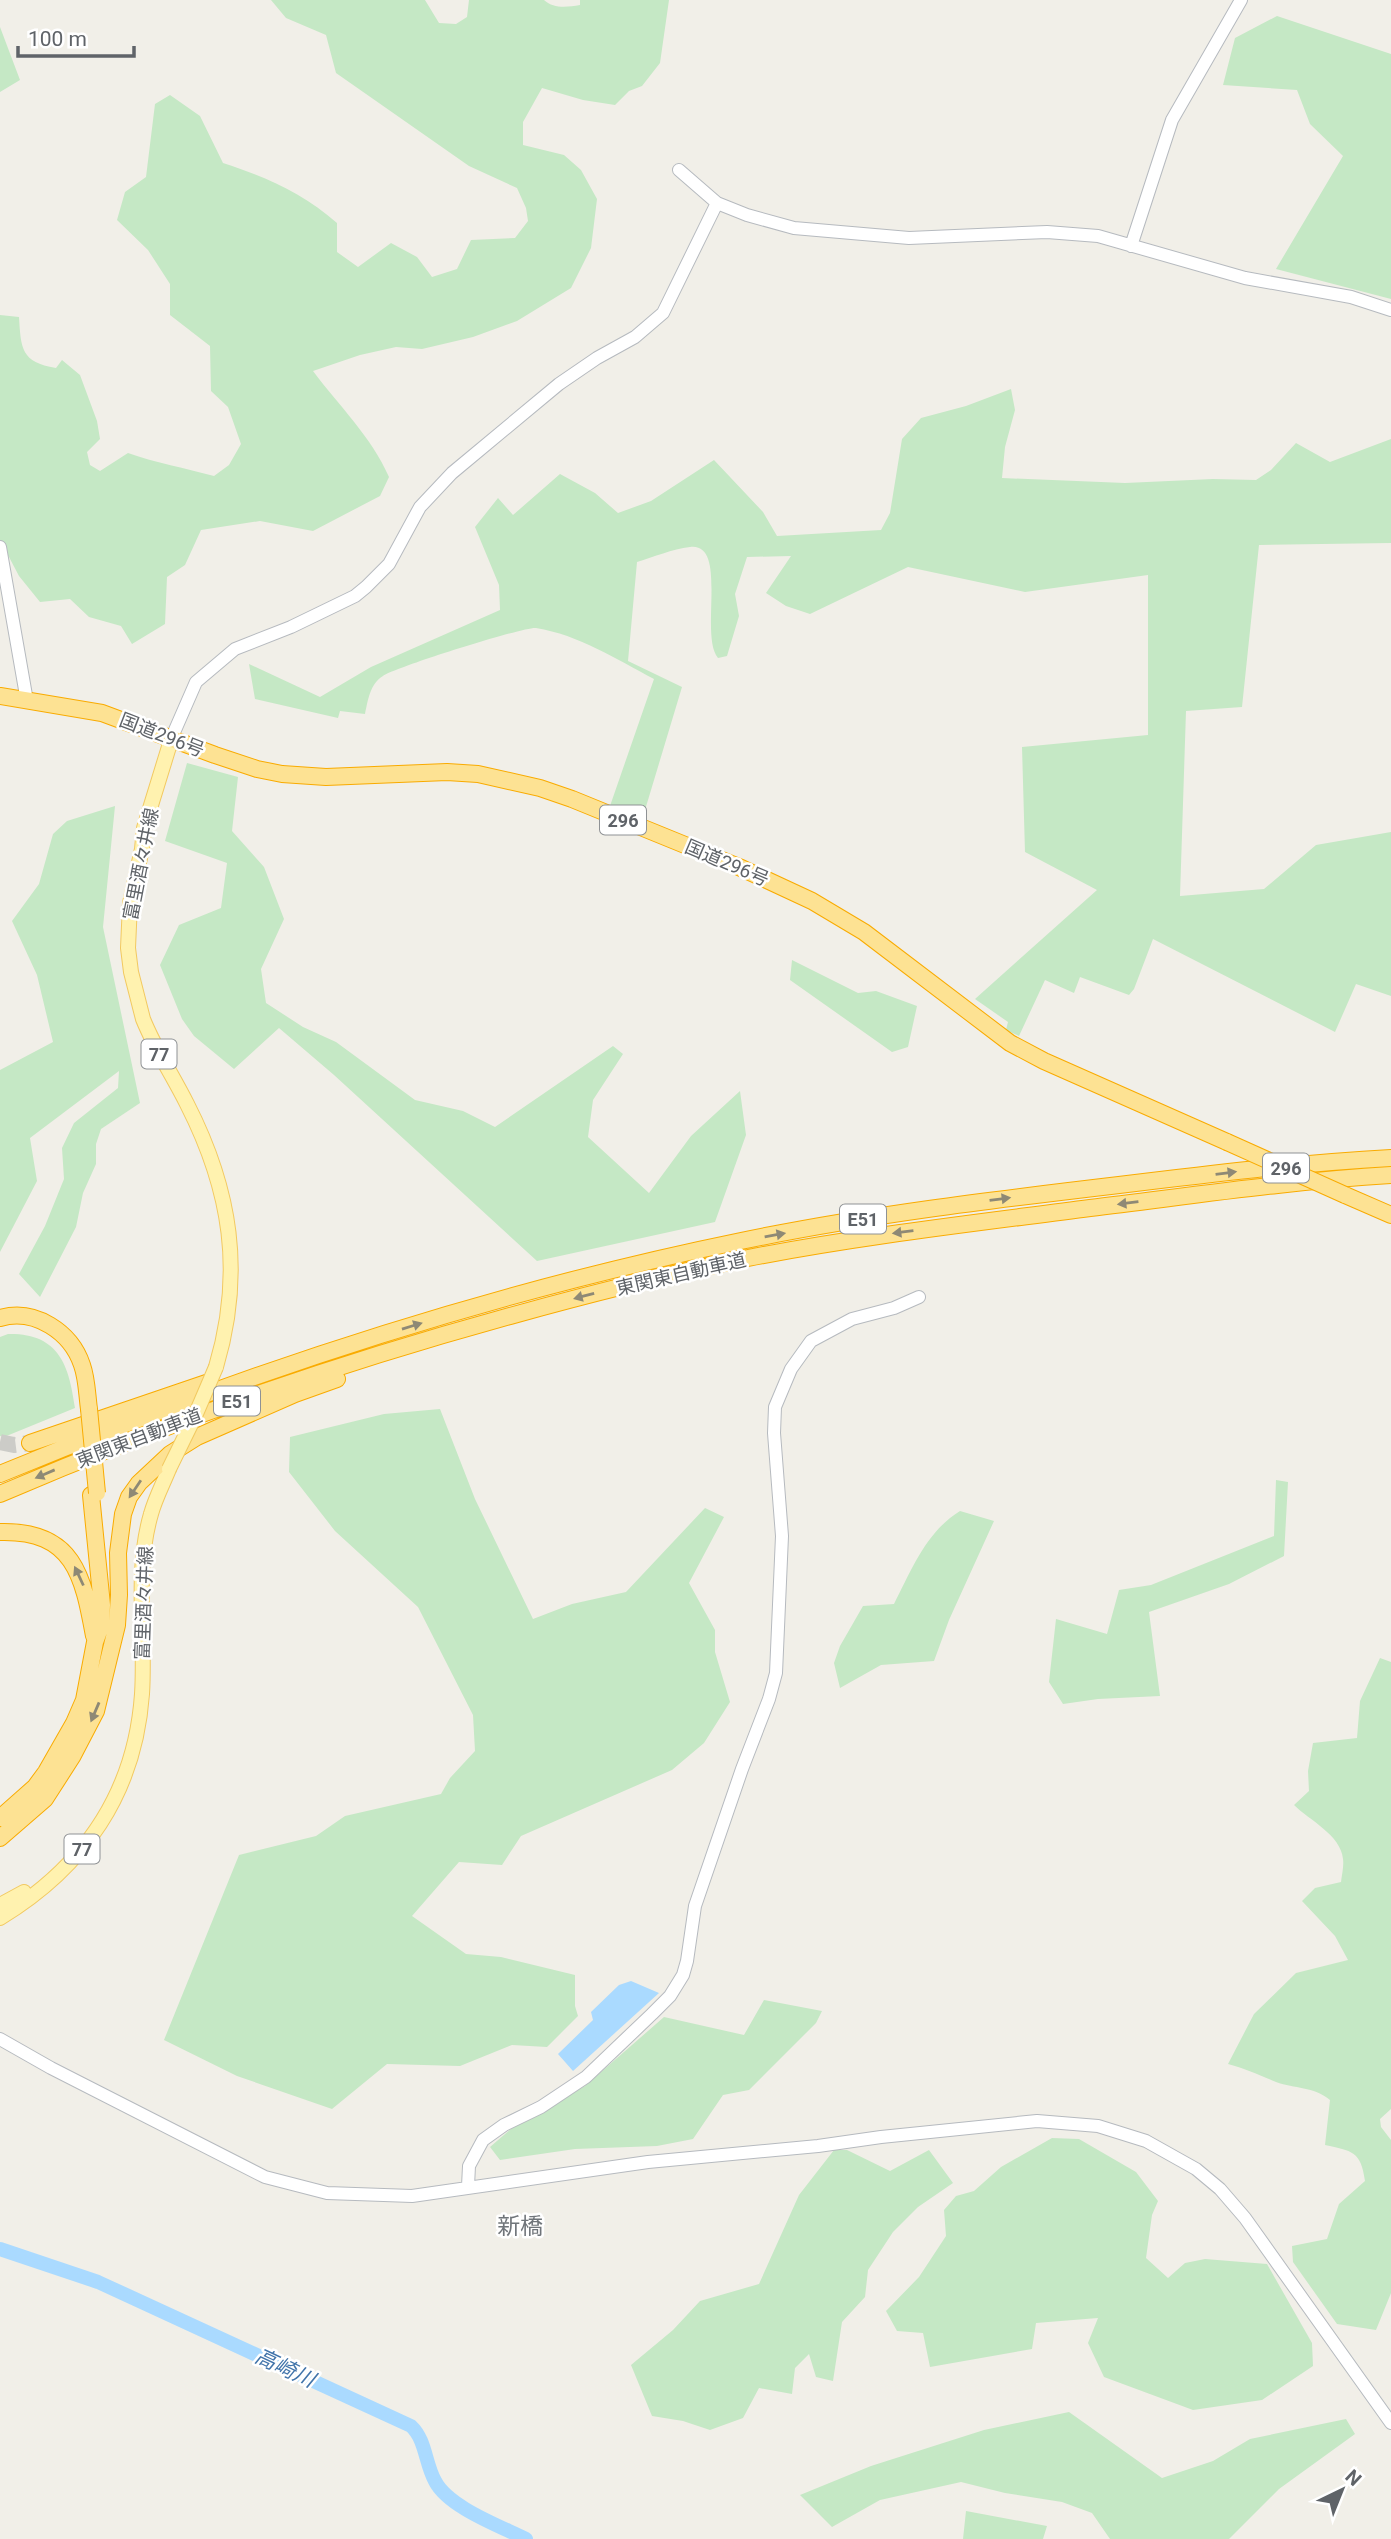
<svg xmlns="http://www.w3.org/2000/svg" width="1391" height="2539" font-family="Roboto,'Noto Sans JP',sans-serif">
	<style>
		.green { fill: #c5e8c5 }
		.water { fill: #aadaff }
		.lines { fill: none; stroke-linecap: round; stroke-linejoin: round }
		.river { stroke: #aadaff; stroke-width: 14 }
		.highway-tunnel { stroke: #ccccc8; stroke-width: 16; stroke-dasharray: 16 8; stroke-linecap: butt }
		.secondary-casing { stroke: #b6babf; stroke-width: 14 }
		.primary-casing { stroke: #f2c960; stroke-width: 16 }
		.highway-casing { stroke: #f9ab00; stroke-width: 18 }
		.secondary { stroke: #fff; stroke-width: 12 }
		.primary { stroke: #fff2af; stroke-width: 14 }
		.highway { stroke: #fde293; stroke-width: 16 }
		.primary-bridge-casing { stroke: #f2c960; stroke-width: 16; stroke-linecap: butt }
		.highway-bridge-casing { stroke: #f9ab00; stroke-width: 18; stroke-linecap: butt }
		.primary-bridge { stroke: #fff2af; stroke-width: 14 }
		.highway-bridge { stroke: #fde293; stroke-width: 16 }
		.oneway { fill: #8e8975 }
		.labels { text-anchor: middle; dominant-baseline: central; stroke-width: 5; stroke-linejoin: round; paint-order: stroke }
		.shield { fill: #fff; stroke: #8f9295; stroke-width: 2 }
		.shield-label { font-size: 18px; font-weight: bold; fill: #5f6368 }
		.street-label { font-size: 19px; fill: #5f6368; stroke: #fff }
		.water-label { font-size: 21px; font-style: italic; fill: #4174aa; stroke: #fff }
		.quarter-label { font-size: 23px; fill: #70757a; stroke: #fff }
	</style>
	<rect width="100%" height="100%" fill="#f1efe8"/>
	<path class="green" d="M271,0H425L439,23L456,24L467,17L469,0H544C554,9 567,7 580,5V0H669L660,63L642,86L629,91L615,105L583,100L542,88L523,122V145L564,155L581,170L597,199L591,248L571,288L517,321L473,337L422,349L396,347L360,355L313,371C339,406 371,436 389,477L380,496L313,531L260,521L201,530L185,565L167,577L165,624L132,644L121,626L89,617L70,599L40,602L19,576L9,557L0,547V315L19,317C21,349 21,362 56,368L62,360L80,375L97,421L100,439L87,452L90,465L100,471L128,453C156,463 185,468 214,476L229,465L241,444L228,407L211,391L210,346L170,315V284L148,250L117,220L125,192L146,177L155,104L170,95L200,116L223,163C266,177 303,193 337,223V252L358,267L391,243L417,257L432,277L457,269L471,240L515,238L528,221L526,208L517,188L469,166L336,73L326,35L286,18Z
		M1277,16L1391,54V299L1276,269L1343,156L1310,124L1297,90L1223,85L1235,38Z
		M0,27L20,80L0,92Z
		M1011,389L1015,410L1005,447L1002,478L1125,483L1213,479L1256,480L1271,470L1296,443L1330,462L1391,439V543L1259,545L1242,707L1186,711L1180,896L1264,889L1316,845L1391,832V996L1356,984L1335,1032L1153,939L1134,989L1129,995L1080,977L1074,993L1045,980L1019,1036L1006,1030L1008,1022L975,999L1097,890L1025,852L1022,747L1148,735V575L1025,592L908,567L810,614L786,606L766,593L791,556L747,557L735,594L739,616L727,656L718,658C699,636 729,542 690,547C672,549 654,557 637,562L628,661L682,687L642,820L610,806L654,679C616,659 579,635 536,628C526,626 396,667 383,676C370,684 368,700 365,714L340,711L338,718L255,699L249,664L320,697L371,667L500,610L499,585L475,527L498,498L513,515L560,474L595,493L618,513L651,501L714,460L763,512L777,536L881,530L890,513L902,439L921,418L966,406Z
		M187,763L238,777L232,831L264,867L284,919L261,969L266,1003L303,1027L336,1042L415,1100L463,1111L495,1127L613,1046L623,1054L593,1100L588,1137L649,1193L691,1136L740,1091L746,1135L715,1222L537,1261L334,1075L279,1028L234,1069L194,1036L182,1019L160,965L179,925L221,908L227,863L165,841Z
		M115,806L103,927L140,1103L101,1129L96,1144V1164L83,1193L76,1227L40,1297L19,1274L45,1226L64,1179L62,1148L74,1123L118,1088L119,1071L30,1138L37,1181L0,1252V1070L53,1042L37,975L12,921L39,884L53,834L67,821Z
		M792,960L858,993L876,991L917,1006L908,1047L892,1052L790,980Z
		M8,1334C59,1333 69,1365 75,1408L4,1437L0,1436V1337Z
		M440,1409L475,1499L533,1619L572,1604L626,1592L705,1508L724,1517L689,1583L715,1630V1652L730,1702L704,1743L672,1770L521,1836L502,1865L459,1862L412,1916L466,1954L501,1957L575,1975V2006L578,2016L547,2047L512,2045L460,2066L387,2064L332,2109L237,2076L164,2040L239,1855L316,1836L345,1816L441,1794L450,1778L475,1751L473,1715L418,1607L335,1531L289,1472L290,1437L384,1414Z
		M1276,1480L1288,1482L1284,1556L1229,1584L1149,1612L1160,1696L1098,1699L1063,1704L1049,1682L1056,1619L1107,1634L1119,1590L1151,1585L1274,1536Z
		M960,1511L994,1521L949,1620L934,1661L881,1665L840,1688L834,1663L840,1646L863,1606L894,1604C912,1569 926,1532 960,1511Z
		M1380,1658L1391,1662V2109L1380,2119L1381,2127L1391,2140V2293L1376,2330L1337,2324L1293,2262L1292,2246L1327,2239L1339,2204L1365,2181C1361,2151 1352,2151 1325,2145L1330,2100C1313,2086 1295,2089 1276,2082C1259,2075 1246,2069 1228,2064L1254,2014L1296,1973L1348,1960L1335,1936L1302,1901L1315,1888L1341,1882C1342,1874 1344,1866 1343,1859C1341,1835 1309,1820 1294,1805L1309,1791L1308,1771L1313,1743L1357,1738L1360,1701Z
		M764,2000L822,2011L816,2023L749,2090L723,2095L693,2139L657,2146L575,2149L500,2160L490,2147L512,2128L585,2086L664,2017L744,2035Z
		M1052,2138L1079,2139L1136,2172L1158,2201L1152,2215L1146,2258L1168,2278L1185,2263L1205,2259L1267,2264L1312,2343L1313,2366L1262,2400L1193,2410L1104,2377L1088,2343L1098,2318L1036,2323L1032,2349L930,2367L923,2333L897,2331L886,2311L919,2277L946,2236L944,2210L956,2196L974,2191L1001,2167Z
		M834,2150H847L890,2171L929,2150L953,2183L918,2207L893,2232L868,2270L865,2297L842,2322L833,2381L816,2377L809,2354L795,2368L792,2394L759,2388L743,2418L710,2430L683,2421L652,2416L631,2365L673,2330L700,2301L759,2284L799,2195Z
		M1069,2412L1162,2478L1213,2461L1250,2439L1346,2419L1355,2434L1279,2489L1229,2539H1110L1092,2513L1062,2502L1005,2493L961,2482L880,2500L832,2527L800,2495L871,2466L984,2430Z
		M966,2511L1047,2526L1043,2539H963Z"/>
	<path class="water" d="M631,1981L659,1993L573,2071L558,2054L593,2020L591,2012L619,1985Z"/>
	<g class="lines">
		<path class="river" d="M0,2249L98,2282L411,2426C426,2440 425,2463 435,2481C448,2507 500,2526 526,2539"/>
		<path class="highway-tunnel" d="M0,1442L14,1445L30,1443"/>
		<defs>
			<path id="secondary" d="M679,170L717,203L747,215L794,228L909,238L1047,232L1098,236L1245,278L1351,297L1391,310
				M1131,246L1172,120L1241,0
				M0,547L27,701
				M172,737L196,682L235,649L291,627L355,596L366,587L389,564L420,507L452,473L559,384L597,358L635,337L663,313L717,203
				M0,2039L51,2068L265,2177L327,2193L412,2196L648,2162L818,2146L881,2137L1037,2121L1098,2126L1146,2141L1196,2169L1220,2189L1245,2218L1391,2423
				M468,2186L469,2166L483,2140L504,2125L541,2107L586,2077L652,2014L670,1996L683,1975L687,1961L695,1906L742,1769L769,1699L776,1673L782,1536L774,1433L775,1407L791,1369L811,1341L852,1319L894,1308L919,1297"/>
			<path id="primary" d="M172,737L144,828L142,849L130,903L128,948L131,972L143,1019C155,1049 173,1076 187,1104C231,1190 244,1273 216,1367
				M0,1905L24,1892
				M0,1918C84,1867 135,1793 142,1694C146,1634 134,1572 151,1514C155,1499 163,1484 169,1469"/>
			<path id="highway" d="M0,696L102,713L215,755L257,769L282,774L326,777L447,772L478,774L540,788L572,799L739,867L812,901L864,932L1010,1043L1044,1061L1227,1142
				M1345,1195L1391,1215
				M0,1318C35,1308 71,1332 82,1365C87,1379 87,1395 89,1409
				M30,1443L209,1382
				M0,1474C239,1375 487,1293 741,1241C866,1215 992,1200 1119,1185C1209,1174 1300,1163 1391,1158
				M0,1494C165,1423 336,1364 510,1316C589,1294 668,1274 748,1258C861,1236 976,1223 1090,1208C1190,1196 1290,1181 1391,1175
				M0,1532C74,1530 83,1576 94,1636
				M0,1818L35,1787L46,1772L74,1723L84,1700L95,1642L101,1626L102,1605L91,1495
				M0,1838L45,1799L72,1757L96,1711L117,1625L119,1595L118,1553L123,1514L129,1497L139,1483L170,1454L197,1437L295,1394L337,1379"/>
		</defs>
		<use href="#secondary" class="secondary-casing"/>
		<use href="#primary" class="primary-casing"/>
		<use href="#highway" class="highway-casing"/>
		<use href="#secondary" class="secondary"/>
		<use href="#primary" class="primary"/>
		<use href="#highway" class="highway"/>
		<defs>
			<path id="primary-bridge" d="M169,1469L195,1416L216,1367"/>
			<path id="highway-bridge" d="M1227,1142L1345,1195
				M89,1409L97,1493"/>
		</defs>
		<use href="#primary-bridge" class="primary-bridge-casing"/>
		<use href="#highway-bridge" class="highway-bridge-casing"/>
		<use href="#primary-bridge" class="primary-bridge"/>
		<use href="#highway-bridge" class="highway-bridge"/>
	</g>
	<defs><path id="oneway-solid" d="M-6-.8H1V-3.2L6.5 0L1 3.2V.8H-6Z" transform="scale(1.75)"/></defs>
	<g class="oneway">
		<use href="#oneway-solid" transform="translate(1226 1173) rotate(-7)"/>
		<use href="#oneway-solid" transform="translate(1000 1199) rotate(-7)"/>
		<use href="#oneway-solid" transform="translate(1128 1203) rotate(173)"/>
		<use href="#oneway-solid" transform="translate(903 1232) rotate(173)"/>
		<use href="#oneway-solid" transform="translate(775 1235) rotate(-10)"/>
		<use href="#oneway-solid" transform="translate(584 1296) rotate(165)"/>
		<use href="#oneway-solid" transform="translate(412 1326) rotate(-17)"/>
		<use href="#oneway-solid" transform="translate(45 1474) rotate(157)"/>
		<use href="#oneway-solid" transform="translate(135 1489) rotate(124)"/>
		<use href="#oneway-solid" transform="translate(79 1576) rotate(-115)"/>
		<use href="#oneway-solid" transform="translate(95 1712) rotate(113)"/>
	</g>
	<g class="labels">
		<g class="shield">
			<rect x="600" y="805.5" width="46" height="29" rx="5"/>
			<rect x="141.5" y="1039.5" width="35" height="29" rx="5"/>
			<rect x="1263" y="1153.5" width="46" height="29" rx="5"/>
			<rect x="840" y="1204.5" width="46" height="29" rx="5"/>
			<rect x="214" y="1386.5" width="46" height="29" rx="5"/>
			<rect x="64.5" y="1834.5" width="35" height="29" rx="5"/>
		</g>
		<g class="shield-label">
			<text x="623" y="820">296</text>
			<text x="159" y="1054">77</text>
			<text x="1286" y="1168">296</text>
			<text x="863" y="1219">E51</text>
			<text x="237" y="1401">E51</text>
			<text x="82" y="1849">77</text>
		</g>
		<g class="street-label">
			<text transform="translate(162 735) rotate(21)">国道296号</text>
			<text transform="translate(727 863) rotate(23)">国道296号</text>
			<text transform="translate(141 864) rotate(-79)">富里酒々井線</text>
			<text transform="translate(681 1274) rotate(-13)">東関東自動車道</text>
			<text transform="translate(139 1438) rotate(-21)">東関東自動車道</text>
			<text transform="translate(144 1603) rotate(-88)">富里酒々井線</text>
		</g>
		<g class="water-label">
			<text transform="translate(285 2368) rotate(25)">高崎川</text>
		</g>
		<g class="quarter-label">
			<text x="520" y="2226">新橋</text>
		</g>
	</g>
	<g transform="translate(1342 2490) rotate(43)" stroke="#ffffff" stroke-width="5" paint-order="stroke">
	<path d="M0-5L12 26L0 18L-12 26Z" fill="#5f6368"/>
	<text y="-10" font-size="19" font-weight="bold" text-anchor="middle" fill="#5f6368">N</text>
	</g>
	<path d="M18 46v10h116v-10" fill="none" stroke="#5f6368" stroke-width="3.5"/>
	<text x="28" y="46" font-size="21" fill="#5f6368" stroke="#ffffff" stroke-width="5" paint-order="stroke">100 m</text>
</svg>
